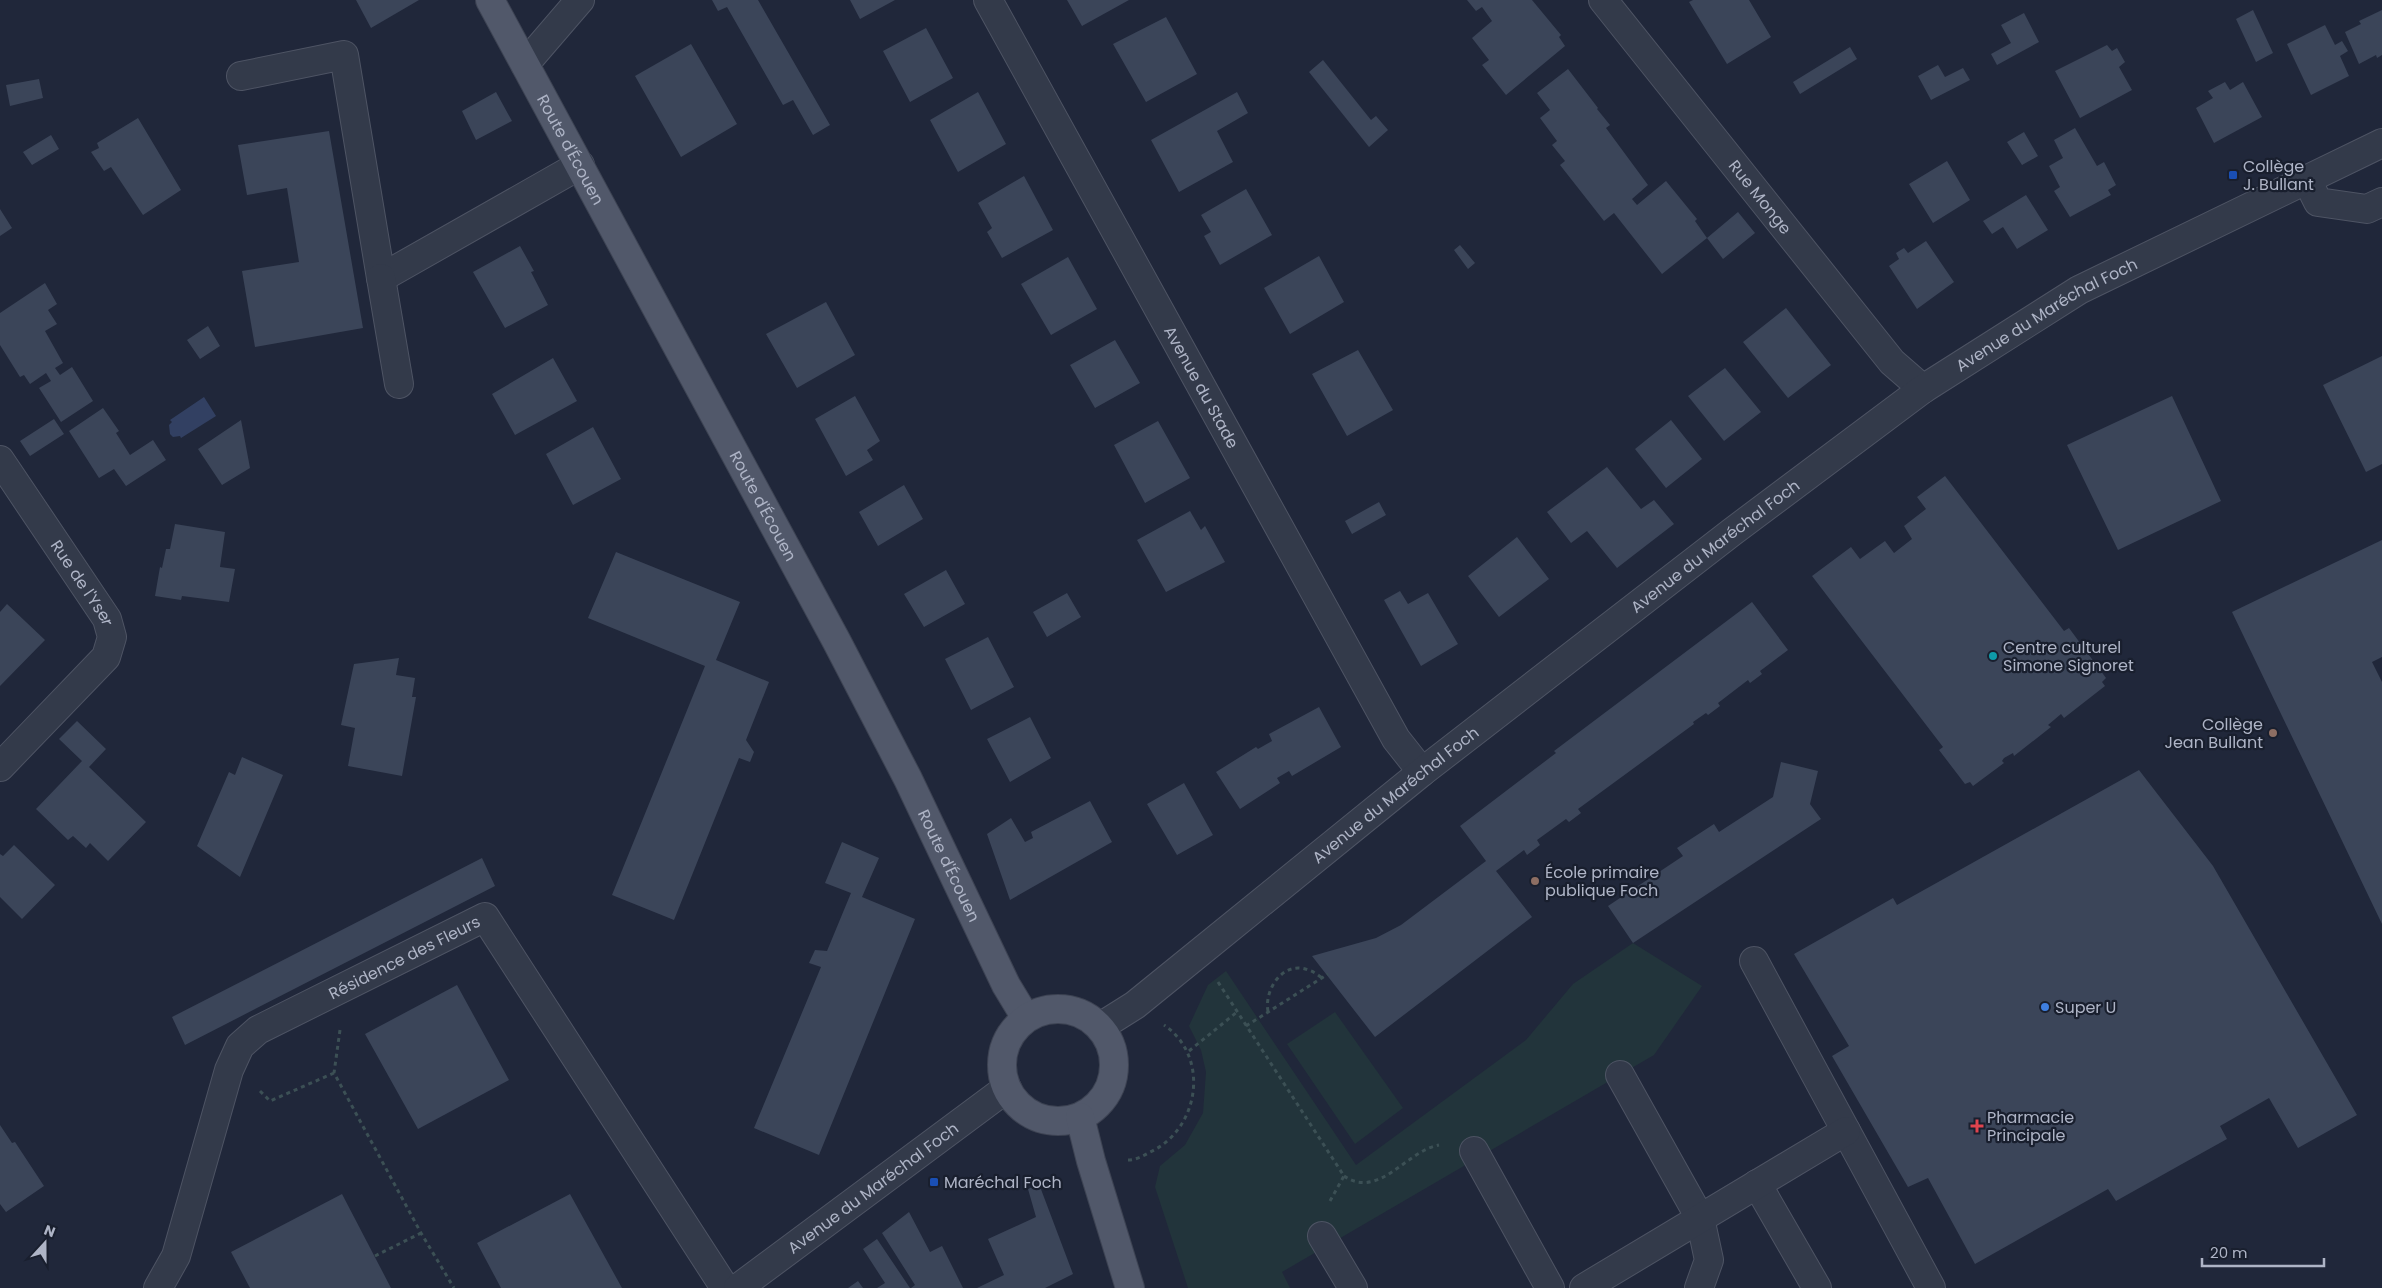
<svg xmlns="http://www.w3.org/2000/svg" width="2382" height="1288" font-family="Poppins,sans-serif">
	<style>
		.green { fill: #22343b }
		.water { fill: #324062 }
		.building { fill: #3b4559 }
		.lines { fill: none; stroke-linecap: round; stroke-linejoin: round }
		.minor-casing { stroke: #4e5464; stroke-width: 30 }
		.major-casing { stroke: #3d4353; stroke-width: 30 }
		.path { stroke: #3c5055; stroke-width: 3; stroke-dasharray: 4 4; stroke-linecap: butt }
		.minor { stroke: #333a4a; stroke-width: 28 }
		.major { stroke: #51586a; stroke-width: 28 }
		.transit-dot { fill: #1a4fb4; stroke: #191f2e; stroke-width: 2 }
		.culture-dot { fill: #0f9aa8; stroke: #191f2e; stroke-width: 2 }
		.education-dot { fill: #8d6e63; stroke: #191f2e; stroke-width: 2 }
		.shop-dot { fill: #3f7fe0; stroke: #191f2e; stroke-width: 2 }
		.health-dot { fill: #e0444e; stroke: #191f2e; stroke-width: 2 }
		.labels { text-anchor: middle; dominant-baseline: central; stroke-width: 4.5; stroke-linejoin: round; paint-order: stroke }
		.street-label { font-size: 16px; fill: #aeb4c6; stroke: #191f2e }
		.poi-label { font-size: 16px; fill: #aeb4c6; stroke: #191f2e; text-anchor: start }
	</style>
	<rect width="100%" height="100%" fill="#20273a"/>
	<path class="green" d="M1633,943L1702,986L1654,1055L1282,1272L1290,1288H1188L1155,1187L1160,1166L1185,1145L1203,1113L1206,1072L1201,1050L1189,1026L1208,985L1226,971L1356,1165L1526,1040L1573,984Z
		M1335,1012L1403,1108L1355,1144L1287,1044Z"/>
	<path class="water" d="M204,397L216,416L181,438L180,436L173,437L170,434L169,425L172,422L170,420Z"/>
	<path class="building" d="M356,0H419L371,28Z
		M712,0H758L830,125L813,135L793,100L783,105L727,7L718,11Z
		M850,0H895L860,19Z
		M1067,0H1129L1082,26Z
		M1467,0H1532L1561,35L1559,37L1565,46L1506,95L1482,65L1489,60L1472,38L1492,21L1482,7L1476,11Z
		M1693,0H1749L1771,37L1727,64L1689,2Z
		M2253,10L2273,53L2256,62L2236,19Z
		M2382,10V55L2377,58L2376,55L2359,64L2345,32L2361,24L2359,21Z
		M2024,13L2039,42L1997,65L1991,54L2011,43L2001,25Z
		M1166,17L1197,74L1146,102L1113,44Z
		M2325,25L2335,45L2342,41L2348,51L2340,56L2349,76L2311,95L2287,44Z
		M926,28L953,78L910,102L883,51Z
		M691,44L737,124L681,157L635,76Z
		M2107,45L2112,51L2117,48L2125,62L2119,67L2132,90L2080,118L2055,71Z
		M1850,47L1857,59L1800,94L1793,82Z
		M1323,60L1371,120L1376,116L1388,130L1369,147L1309,72Z
		M1938,65L1945,77L1963,68L1970,80L1931,100L1918,76Z
		M1568,69L1598,108L1597,109L1610,125L1606,128L1648,185L1632,199L1637,205L1666,181L1697,219L1695,221L1707,238L1738,212L1755,233L1723,259L1707,238L1662,274L1614,213L1604,221L1560,165L1565,161L1552,145L1557,141L1540,118L1550,110L1537,93Z
		M39,79L43,98L10,106L6,85Z
		M2225,82L2230,90L2243,82L2262,117L2214,143L2196,108L2213,98L2208,91Z
		M496,92L512,121L476,140L462,111Z
		M978,92L1006,144L958,172L930,120Z
		M1237,92L1248,113L1217,131L1233,162L1179,192L1151,140Z
		M138,118L181,190L143,215L111,167L104,171L91,152L99,148L97,143Z
		M2075,128L2097,166L2104,162L2116,185L2108,190L2111,195L2070,217L2054,191L2060,187L2049,166L2063,158L2054,140Z
		M329,131L363,328L255,347L242,271L299,262L287,188L247,195L238,145Z
		M2024,132L2038,156L2022,165L2007,142Z
		M51,135L59,149L32,165L23,152Z
		M1947,161L1970,200L1933,223L1909,184Z
		M1024,176L1053,230L1002,258L987,232L992,228L978,203Z
		M1246,189L1272,235L1220,265L1204,236L1211,232L1201,215Z
		M2026,195L2048,230L2017,249L2003,227L1992,234L1983,221Z
		M0,209L12,228L0,236Z
		M1926,241L1954,282L1917,309L1889,266L1899,259L1896,253L1904,248L1908,253Z
		M1460,245L1475,263L1468,269L1454,250Z
		M520,246L534,271L531,272L548,305L505,328L473,272Z
		M1319,256L1344,302L1290,334L1264,288Z
		M1068,257L1097,309L1051,335L1021,284Z
		M45,283L57,304L48,310L57,324L45,331L63,363L55,368L60,375L72,367L93,401L61,422L39,388L51,381L46,373L30,384L24,375L20,377L0,345V313Z
		M826,302L855,355L797,388L766,334Z
		M1786,308L1831,365L1788,398L1743,342Z
		M208,326L220,346L200,359L187,340Z
		M1115,340L1140,383L1095,408L1070,365Z
		M1358,350L1393,410L1347,436L1312,374Z
		M2382,356V464L2366,472L2323,385Z
		M553,358L577,401L515,435L492,394Z
		M1725,368L1761,412L1724,441L1688,396Z
		M855,396L880,441L867,450L873,460L846,476L815,419Z
		M2172,396L2221,501L2118,550L2067,445Z
		M103,408L119,431L116,433L130,455L153,440L166,460L126,486L114,469L99,478L69,431Z
		M54,419L64,434L30,456L20,441Z
		M241,420L250,468L222,485L198,449Z
		M1671,420L1702,459L1666,488L1635,449Z
		M1158,421L1190,478L1145,503L1114,445Z
		M593,427L621,479L573,505L546,454Z
		M1607,467L1641,509L1654,500L1674,524L1617,568L1587,531L1571,543L1547,512Z
		M1945,476L2064,631L2069,628L2106,678L2102,682L2105,686L2064,718L2061,714L2048,725L2051,727L2014,756L2013,753L2004,758L2002,761L2004,763L1973,786L1970,782L1965,784L1939,750L1943,747L1812,576L1851,547L1860,559L1885,541L1894,553L1912,539L1904,526L1926,509L1917,497Z
		M904,485L923,519L878,546L859,512Z
		M1379,502L1386,515L1352,534L1345,521Z
		M1190,511L1201,530L1205,526L1225,562L1166,592L1137,540Z
		M175,524L225,532L220,567L235,569L229,602L182,596L181,600L155,596L160,567L162,568L166,549H170Z
		M1517,537L1549,579L1499,617L1468,576Z
		M2382,540V657L2372,662L2382,682V924L2232,612Z
		M616,552L740,602L716,660L769,682L746,740L754,752L750,762L739,758L674,920L612,895L705,666L588,618Z
		M946,570L965,604L924,627L904,594Z
		M1400,591L1408,604L1428,593L1458,644L1421,666L1384,600Z
		M1067,593L1081,617L1047,637L1033,612Z
		M1752,602L1788,650L1760,671L1762,674L1750,683L1748,680L1718,703L1720,706L1708,715L1706,713L1693,722L1694,724L1578,809L1581,813L1569,822L1566,819L1537,840L1540,845L1527,855L1524,850L1496,871L1532,917L1375,1037L1312,956L1376,938L1401,925L1486,861L1460,826L1556,753L1554,751Z
		M7,604L45,640L0,686V612Z
		M988,637L1014,687L971,710L945,659Z
		M399,658L396,675L415,678L412,697H416L402,776L348,766L355,728L341,725L354,664Z
		M1319,707L1341,747L1292,776L1289,771L1277,778L1280,783L1240,809L1216,772L1256,747L1258,749L1272,741L1269,734Z
		M1030,717L1051,758L1010,782L987,739Z
		M77,721L106,749L89,767L146,822L108,861L90,843L86,848L73,836L68,840L36,809L82,761L59,739Z
		M242,757L283,775L240,877L197,846L229,772L235,775Z
		M1781,762L1818,771L1810,804L1821,819L1633,943L1608,906L1683,856L1677,848L1714,824L1719,832L1773,797Z
		M2139,770L2213,866L2357,1115L2298,1148L2269,1098L2220,1126L2227,1139L2182,1164L2116,1201L2108,1189L1975,1264L1928,1178L1908,1187L1832,1056L1849,1046L1794,954L1893,898L1897,905Z
		M1184,783L1213,835L1177,855L1147,804Z
		M1090,801L1112,842L1010,900L987,834L1011,818L1025,842L1033,838L1031,832Z
		M842,842L879,858L862,897L915,919L819,1155L754,1128L821,967L809,963L815,950L827,951L851,893L825,883Z
		M14,845L55,885L22,919L0,897V854L3,856Z
		M482,858L495,886L185,1045L172,1017Z
		M457,985L509,1080L418,1129L365,1034Z
		M0,1125L12,1143L15,1142L44,1186L6,1212L0,1204Z
		M1039,1184L1073,1274L1045,1288H977L1004,1275L988,1239L1036,1217L1028,1189Z
		M342,1194L391,1288H250L231,1252Z
		M570,1194L622,1288H501L477,1243Z
		M909,1212L930,1252L942,1246L963,1288H911L915,1285L882,1233Z
		M877,1239L910,1288H877L885,1283L863,1249Z
		M858,1281L863,1288H848Z"/>
	<g class="lines">
		<defs>
			<g id="minor">
				<path id="s1" d="M988,0L1396,739L1422,772"/>
				<path id="s2" d="M1603,0L1892,362L1923,389"/>
				<path d="M525,64L580,0"/>
				<path d="M241,76L344,55L381,278L580,165"/>
				<path d="M2307,180L2318,202L2367,209L2382,202"/>
				<path d="M381,278L399,384"/>
				<path id="s3" d="M0,460L107,619L112,637L106,657L0,767"/>
				<path d="M1754,961L1931,1288"/>
				<path id="s4" d="M1100,1027L1135,1005L1422,772L1732,532L1923,389L2079,290L2382,143"/>
				<path d="M1620,1075L1700,1218L1709,1260L1699,1288"/>
				<path d="M1474,1151L1550,1288"/>
				<path d="M1757,1184L1817,1288"/>
				<path d="M1322,1236L1353,1288"/>
				<path id="s5" d="M158,1288L176,1256L229,1070L240,1046L258,1030L485,917L725,1288"/>
				<path id="s6" d="M738,1288L1007,1088"/>
				<path d="M1584,1288L1846,1131"/>
			</g>
			<g id="major">
				<path id="s7" d="M490,0L837,642L908,779L1006,985L1026,1018"/>
				<circle cx="1058" cy="1065" r="56"/>
				<path d="M1080,1117L1091,1161L1130,1288"/>
			</g>
		</defs>
		<use href="#minor" class="minor-casing"/>
		<use href="#major" class="major-casing"/>
		<path class="path" d="M1218,982L1344,1176L1330,1201
			M1268,1011C1264,990 1283,960 1308,970C1313,971 1318,975 1322,978
			M1246,1026L1328,974
			M340,1030L334,1073L421,1233L454,1288
			M1189,1051L1237,1012
			M260,1091L270,1101L334,1073
			M1128,1160C1136,1160 1143,1156 1150,1152C1199,1130 1211,1057 1164,1025
			M1344,1176C1379,1200 1406,1151 1439,1145
			M375,1256L421,1233"/>
		<use href="#minor" class="minor"/>
		<use href="#major" class="major"/>
	</g>
	<g class="transit-dot">
		<rect x="2228" y="170" width="10" height="10" rx="2.5"/>
		<rect x="929" y="1177" width="10" height="10" rx="2.5"/>
	</g>
	<circle class="culture-dot" cx="1993" cy="656" r="5"/>
	<g class="education-dot">
		<circle cx="2273" cy="733" r="5"/>
		<circle cx="1535" cy="881" r="5"/>
	</g>
	<circle class="shop-dot" cx="2045" cy="1007" r="5"/>
	<path class="health-dot" d="M1974.5 1118.5h5v5h5v5h-5v5h-5v-5h-5v-5h5z"/>
	<g class="labels">
		<g class="street-label">
			<text stroke="none"><textPath href="#s7" startOffset="170">Route d'Écouen</textPath></text>
			<text stroke="none"><textPath href="#s2" startOffset="252">Rue Monge</textPath></text>
			<text stroke="none"><textPath href="#s4" startOffset="1186">Avenue du Maréchal Foch</textPath></text>
			<text stroke="none"><textPath href="#s1" startOffset="442">Avenue du Stade</textPath></text>
			<text stroke="none"><textPath href="#s7" startOffset="575">Route d'Écouen</textPath></text>
			<text stroke="none"><textPath href="#s4" startOffset="781">Avenue du Maréchal Foch</textPath></text>
			<text stroke="none"><textPath href="#s3" startOffset="148">Rue de l'Yser</textPath></text>
			<text stroke="none"><textPath href="#s4" startOffset="376">Avenue du Maréchal Foch</textPath></text>
			<text stroke="none"><textPath href="#s7" startOffset="980">Route d'Écouen</textPath></text>
			<text stroke="none"><textPath href="#s5" startOffset="444">Résidence des Fleurs</textPath></text>
			<text stroke="none"><textPath href="#s6" startOffset="168">Avenue du Maréchal Foch</textPath></text>
		</g>
		<g class="poi-label">
			<text x="2243" y="166">Collège<tspan x="2243" dy="18">J. Bullant</tspan></text>
			<text x="2003" y="647">Centre culturel<tspan x="2003" dy="18">Simone Signoret</tspan></text>
			<text x="2263" y="724" text-anchor="end">Collège<tspan x="2263" dy="18">Jean Bullant</tspan></text>
			<text x="1545" y="872">École primaire<tspan x="1545" dy="18">publique Foch</tspan></text>
			<text x="2055" y="1007">Super U</text>
			<text x="1987" y="1117">Pharmacie<tspan x="1987" dy="18">Principale</tspan></text>
			<text x="944" y="1182">Maréchal Foch</text>
		</g>
	</g>
	<g transform="translate(45 1243) rotate(21)" stroke="#191f2e" stroke-width="4" paint-order="stroke">
	<path d="M0-4L9 19L0 12L-9 19Z" fill="#aeb4c6"/>
	<text y="-8" font-size="14" font-weight="bold" text-anchor="middle" fill="#aeb4c6">N</text>
	</g>
	<path d="M2202 1258v8h122v-8" fill="none" stroke="#aeb4c6" stroke-width="2.5"/>
	<text x="2210" y="1258" font-size="15" fill="#aeb4c6" stroke="#191f2e" stroke-width="4" paint-order="stroke">20 m</text>
</svg>
